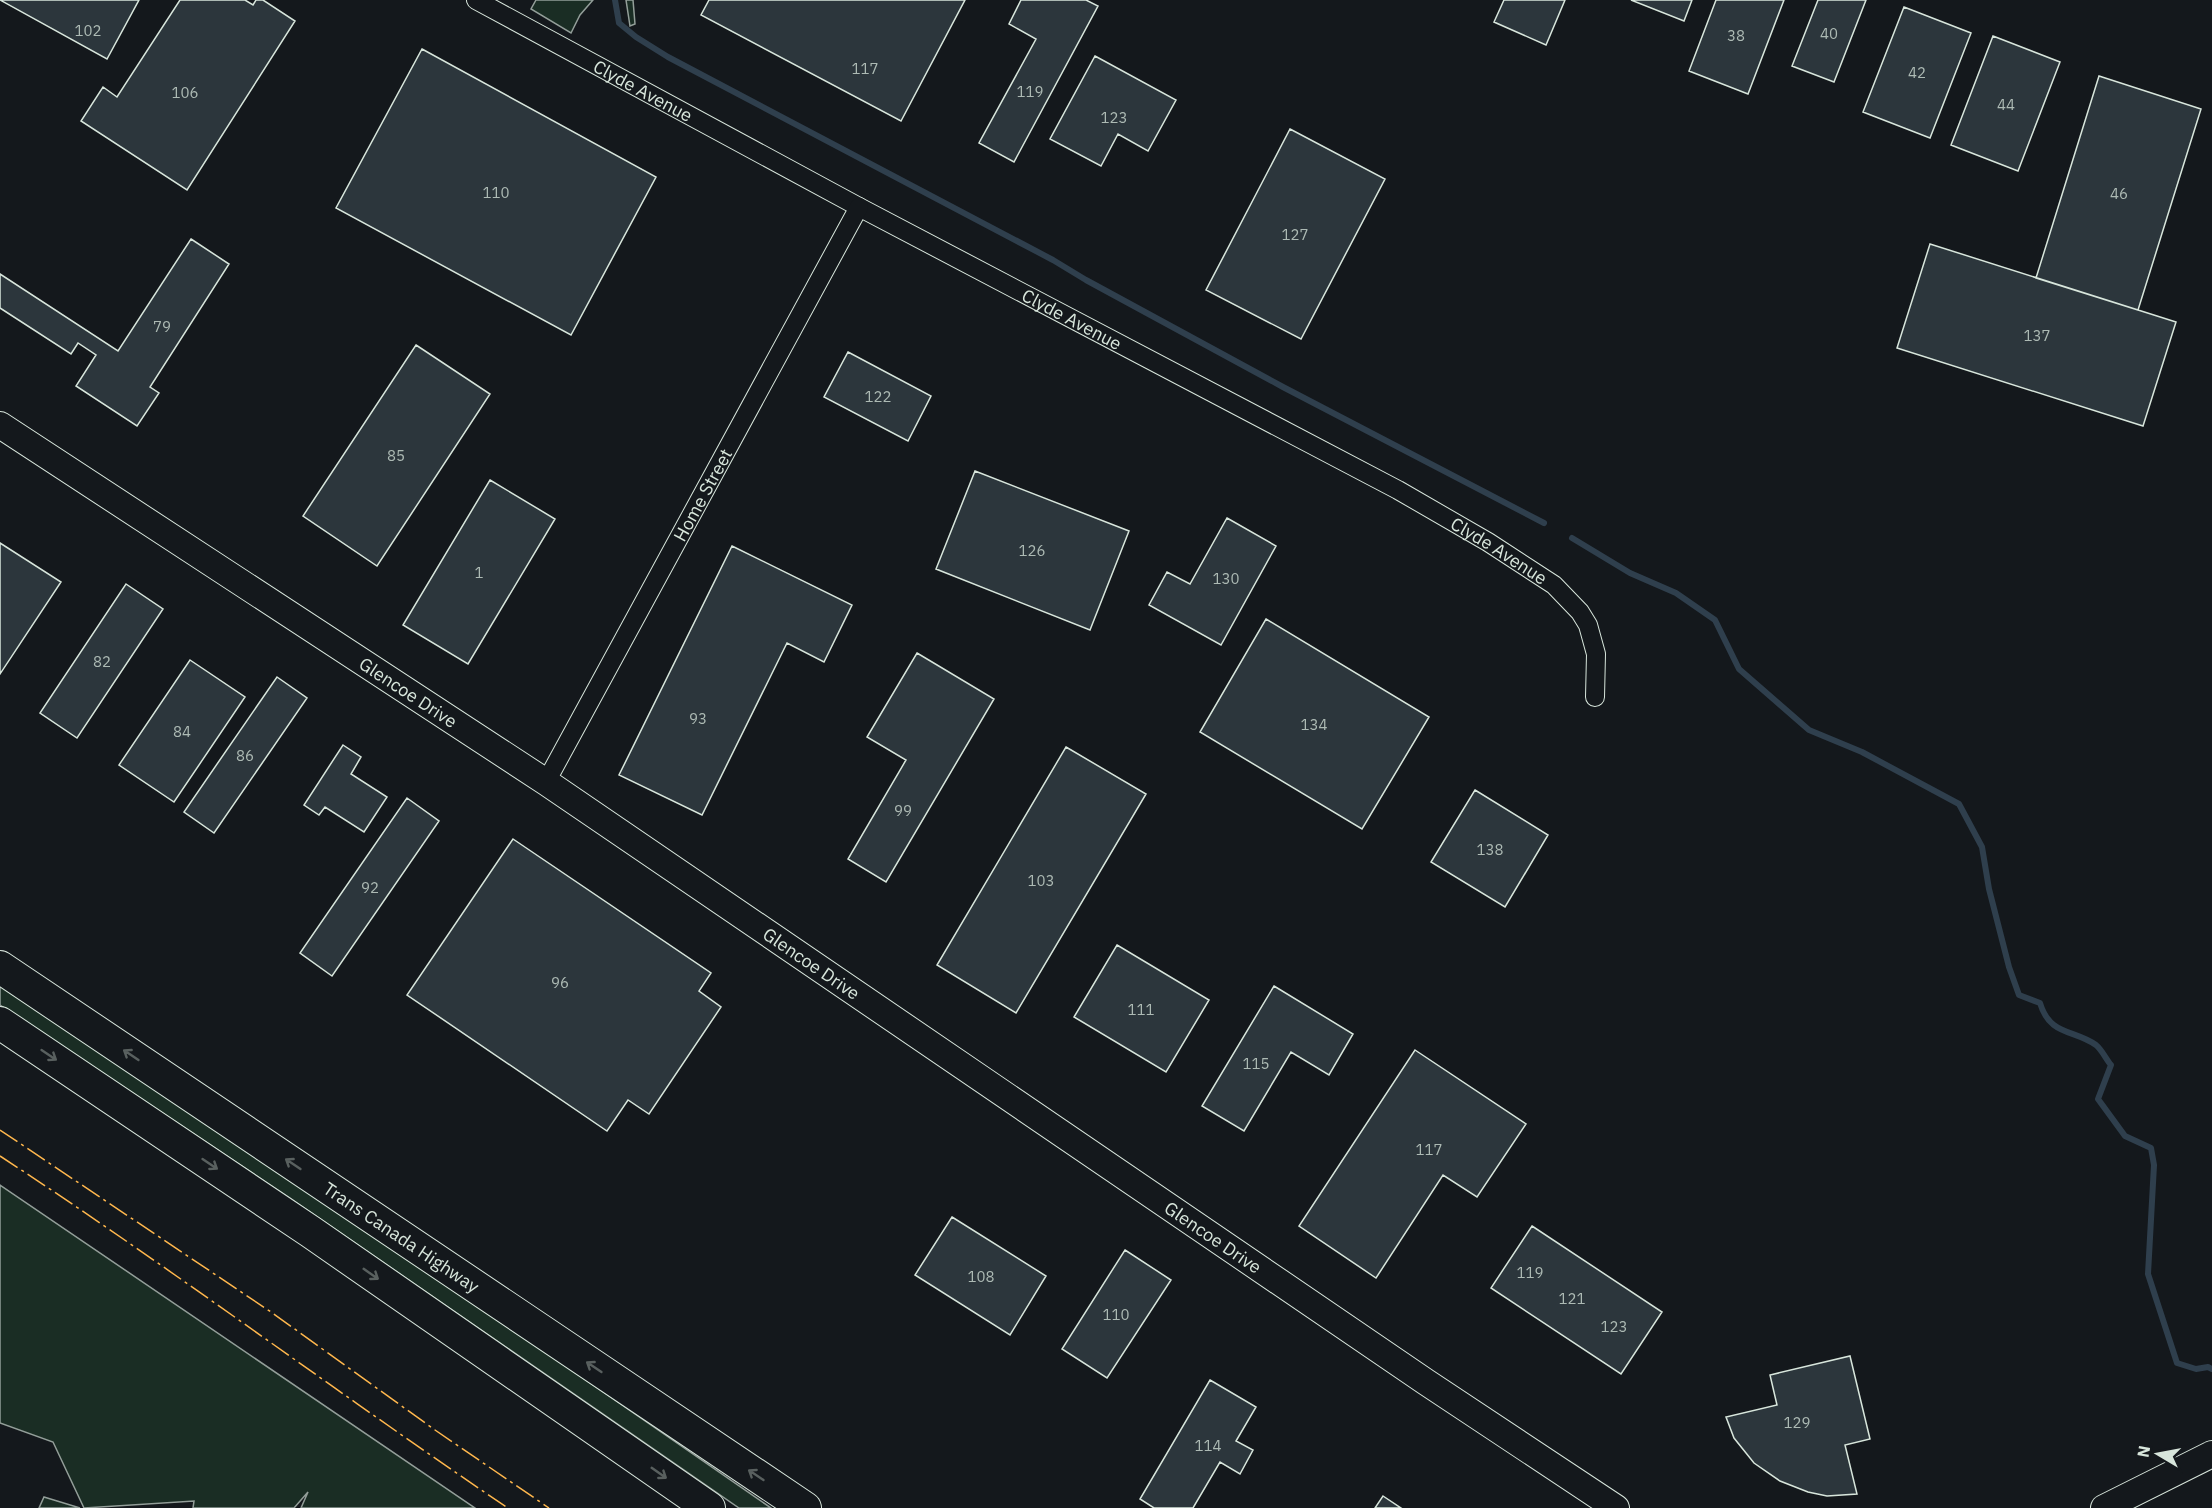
<svg xmlns="http://www.w3.org/2000/svg" width="2212" height="1508" font-family="'IBM Plex Sans',sans-serif">
	<style>
		.green { fill: #1a2d24; stroke: #939e99; stroke-width: 1.5 }
		.lines { fill: none; stroke-linecap: round; stroke-linejoin: round }
		.stream { stroke: #2f3f4d; stroke-width: 6 }
		.building { fill: #2c363c; stroke: #d8e6dc; stroke-width: 1.5 }
		.street-casing { stroke: #d8e6dc; stroke-width: 20 }
		.secondary-casing { stroke: #d8e6dc; stroke-width: 28 }
		.highway-casing { stroke: #d8e6dc; stroke-width: 34 }
		.street { stroke: #14181c; stroke-width: 18 }
		.secondary { stroke: #14181c; stroke-width: 26 }
		.highway { stroke: #14181c; stroke-width: 32 }
		.power { stroke: #ffb74d; stroke-width: 1.5; stroke-dasharray: 21 4.5 3 4.5; stroke-linecap: butt }
		.oneway { stroke: #59605f }
		.labels { text-anchor: middle; dominant-baseline: central; stroke-width: 4.5; stroke-linejoin: round; paint-order: stroke }
		.number-label { font-size: 15px; fill: #adbab4 }
		.street-label { font-size: 18px; fill: #d8e6dc; stroke: #14181c }
	</style>
	<rect width="100%" height="100%" fill="#14181c"/>
	<path class="green" d="M536,0H593L580,15L571,33L531,9Z
		M626,0H633L635,24L630,26Z
		M0,982L297,1180L771,1508H739L290,1198L0,1005Z
		M0,1185L475,1508H301L308,1492L294,1508H193L194,1501L84,1508L53,1442L0,1423Z
		M44,1497L80,1508H39Z"/>
	<g class="lines">
		<path class="stream" d="M615,0L619,23L636,37L668,57L1053,260L1086,280L1283,387L1544,523
			M1572,538L1630,573L1676,593L1715,620L1739,669L1809,730L1862,752L1959,804L1982,847L1989,889L2009,967L2019,995L2040,1003C2050,1036 2073,1029 2096,1045C2102,1050 2106,1059 2111,1065L2098,1099L2125,1136L2151,1148L2154,1165L2148,1274L2177,1363L2196,1369L2208,1367L2212,1369"/>
	</g>
	<path class="building" d="M0,0H139L107,59Z
		M180,0H245L253,5L256,0H263L295,21L187,190L81,121L103,87L117,97Z
		M709,0H965L901,121L701,15Z
		M1021,0H1086L1098,6L1014,162L979,143L1036,39L1009,24Z
		M1504,0H1565L1546,45L1494,22Z
		M1631,0H1692L1684,21Z
		M1716,0H1784L1748,94L1689,71Z
		M1818,0H1866L1834,82L1792,66Z
		M1904,7L1971,33L1930,138L1863,112Z
		M1993,36L2060,62L2018,171L1951,145Z
		M422,49L656,177L571,335L336,208Z
		M1095,56L1176,100L1148,151L1118,134L1101,166L1050,139Z
		M2099,76L2201,109L2138,310L2036,278Z
		M1290,129L1385,179L1301,339L1206,290Z
		M191,239L229,264L150,387L159,393L137,426L76,386L96,355L78,343L71,354L0,308V274L118,351Z
		M1930,244L2176,322L2143,426L1897,348Z
		M416,345L490,394L377,566L303,516Z
		M848,352L931,396L908,441L824,397Z
		M975,471L1129,531L1090,630L936,569Z
		M490,480L555,519L468,664L403,625Z
		M1227,518L1276,546L1221,645L1149,605L1167,572L1190,584Z
		M0,543L61,582L0,674Z
		M732,546L852,605L824,662L787,643L702,815L619,775Z
		M126,584L163,609L77,738L40,713Z
		M1266,619L1429,717L1362,829L1200,732Z
		M917,653L994,699L886,882L848,859L906,760L867,737Z
		M190,660L245,697L174,802L119,765Z
		M277,677L307,698L214,833L184,812Z
		M343,745L361,757L351,774L387,797L364,832L325,807L319,815L304,805Z
		M1066,747L1146,794L1016,1013L937,965Z
		M1475,790L1548,835L1505,907L1431,862Z
		M407,798L439,821L332,976L300,953Z
		M513,839L711,973L699,991L721,1007L649,1114L628,1100L607,1131L407,995Z
		M1117,945L1209,1000L1166,1072L1074,1017Z
		M1274,986L1353,1034L1329,1075L1291,1052L1244,1131L1202,1106Z
		M1415,1050L1526,1124L1477,1197L1443,1175L1376,1278L1299,1226Z
		M952,1217L1046,1276L1010,1335L915,1275Z
		M1532,1226L1662,1312L1621,1374L1491,1288Z
		M1125,1250L1171,1280L1107,1378L1062,1349Z
		M1850,1356L1870,1439L1845,1445L1857,1494L1827,1496L1808,1492L1780,1481L1754,1463L1734,1438L1726,1417L1777,1405L1770,1375Z
		M1210,1380L1256,1407L1236,1441L1253,1450L1240,1474L1220,1462L1193,1508H1154L1140,1499Z
		M1383,1496L1401,1508H1375Z"/>
	<g class="lines">
		<defs>
			<g id="street">
				<path id="s1" d="M476,0L859,207L1398,490L1488,542L1554,585L1580,612L1588,625L1596,654L1595,697"/>
				<path id="s2" d="M546,782L859,207"/>
			</g>
			<g id="secondary">
				<path id="s3" d="M0,425L546,782L1426,1382L1616,1508"/>
				<path d="M2104,1508L2212,1454"/>
			</g>
			<g id="highway">
				<path id="s4" d="M0,967L805,1508"/>
				<path d="M0,1023L311,1232L709,1508"/>
			</g>
		</defs>
		<use href="#street" class="street-casing"/>
		<use href="#secondary" class="secondary-casing"/>
		<use href="#highway" class="highway-casing"/>
		<use href="#street" class="street"/>
		<use href="#secondary" class="secondary"/>
		<use href="#highway" class="highway"/>
		<path class="power" d="M0,1130L271,1312L435,1430L549,1508
			M0,1156C173,1269 337,1393 508,1508"/>
	</g>
	<defs><path id="oneway-shaft" d="M-6 0H5M1.5-3L5.5 0L1.5 3" fill="none" stroke-width="1.6" stroke-linecap="round" stroke-linejoin="round" transform="scale(1.5)"/></defs>
	<g class="oneway">
		<use href="#oneway-shaft" transform="translate(49 1055) rotate(34)"/>
		<use href="#oneway-shaft" transform="translate(131 1055) rotate(-146)"/>
		<use href="#oneway-shaft" transform="translate(210 1164) rotate(34)"/>
		<use href="#oneway-shaft" transform="translate(293 1164) rotate(-146)"/>
		<use href="#oneway-shaft" transform="translate(371 1274) rotate(35)"/>
		<use href="#oneway-shaft" transform="translate(594 1367) rotate(-146)"/>
		<use href="#oneway-shaft" transform="translate(659 1473) rotate(35)"/>
		<use href="#oneway-shaft" transform="translate(756 1475) rotate(-146)"/>
	</g>
	<g class="labels">
		<g class="number-label">
			<text x="88" y="30">102</text>
			<text x="1829" y="33">40</text>
			<text x="1736" y="35">38</text>
			<text x="865" y="68">117</text>
			<text x="1917" y="72">42</text>
			<text x="1030" y="91">119</text>
			<text x="185" y="92">106</text>
			<text x="2006" y="104">44</text>
			<text x="1114" y="117">123</text>
			<text x="496" y="192">110</text>
			<text x="2119" y="193">46</text>
			<text x="1295" y="234">127</text>
			<text x="162" y="326">79</text>
			<text x="2037" y="335">137</text>
			<text x="878" y="396">122</text>
			<text x="396" y="455">85</text>
			<text x="1032" y="550">126</text>
			<text x="479" y="572">1</text>
			<text x="1226" y="578">130</text>
			<text x="102" y="661">82</text>
			<text x="698" y="718">93</text>
			<text x="1314" y="724">134</text>
			<text x="182" y="731">84</text>
			<text x="245" y="755">86</text>
			<text x="903" y="810">99</text>
			<text x="1490" y="849">138</text>
			<text x="1041" y="880">103</text>
			<text x="370" y="887">92</text>
			<text x="560" y="982">96</text>
			<text x="1141" y="1009">111</text>
			<text x="1256" y="1063">115</text>
			<text x="1429" y="1149">117</text>
			<text x="1530" y="1272">119</text>
			<text x="981" y="1276">108</text>
			<text x="1572" y="1298">121</text>
			<text x="1116" y="1314">110</text>
			<text x="1614" y="1326">123</text>
			<text x="1797" y="1422">129</text>
			<text x="1208" y="1445">114</text>
		</g>
		<g class="street-label">
			<text stroke="none"><textPath href="#s1" startOffset="190">Clyde Avenue</textPath></text>
			<text stroke="none"><textPath href="#s1" startOffset="676">Clyde Avenue</textPath></text>
			<text stroke="none"><textPath href="#s2" startOffset="327">Home Street</textPath></text>
			<text stroke="none"><textPath href="#s1" startOffset="1162">Clyde Avenue</textPath></text>
			<text stroke="none"><textPath href="#s3" startOffset="488">Glencoe Drive</textPath></text>
			<text stroke="none"><textPath href="#s3" startOffset="974">Glencoe Drive</textPath></text>
			<text stroke="none"><textPath href="#s3" startOffset="1460">Glencoe Drive</textPath></text>
			<text stroke="none"><textPath href="#s4" startOffset="484">Trans Canada Highway</textPath></text>
		</g>
	</g>
	<g transform="translate(2158 1454) rotate(280)" stroke="#14181c" stroke-width="4.5" paint-order="stroke">
	<path d="M0-4.5L10 22L0 15L-10 22Z" fill="#d8e6dc"/>
	<text y="-9" font-size="16" font-weight="bold" text-anchor="middle" fill="#d8e6dc">N</text>
	</g>
</svg>
